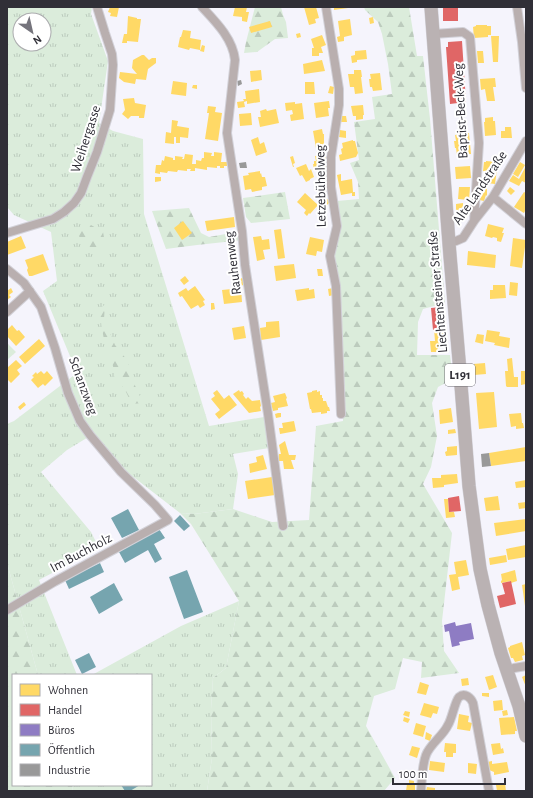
<svg xmlns="http://www.w3.org/2000/svg" width="533" height="798" font-family="'Alegreya Sans',sans-serif">
	<style>
		.grass { fill: url(#grass-tufts); fill-rule: evenodd }
		.forest { fill: url(#forest-firs) }
		.homes { fill: #ffd966 }
		.shops { fill: #e06666 }
		.offices { fill: #8e7cc3 }
		.public { fill: #76a5af }
		.industry { fill: #999 }
		.lines { fill: none; stroke-linecap: round; stroke-linejoin: round }
		.street-casing { stroke: #d2d1d8; stroke-width: 10 }
		.primary-casing { stroke: #d2d1d8; stroke-width: 14 }
		.street { stroke: #b9afaf; stroke-width: 8 }
		.primary { stroke: #bab2b3; stroke-width: 13 }
		.labels { text-anchor: middle; dominant-baseline: central; stroke-width: 4; stroke-linejoin: round; paint-order: stroke }
		.shield { fill: #fff; stroke: #6e6d73; stroke-width: 1 }
		.shield-label { font-size: 13px; font-weight: bold; fill: #302f37 }
		.street-label { font-size: 14px; fill: #302f37; stroke: #fff }
	</style>
	<defs>
		<pattern id="grass-tufts" width="24" height="20" patternUnits="userSpaceOnUse"><rect width="24" height="20" fill="#dbecdb"/><path d="M3 7l-1-3M5 7V3M7 7l1-3M15 17l-1-3M17 17v-4M19 17l1-3" fill="none" stroke="#bccbbd"/></pattern>
		<pattern id="forest-firs" width="22" height="20" patternUnits="userSpaceOnUse"><rect width="22" height="20" fill="#dbecdb"/><path d="M5 1l3.5 6h-7zM16 11l3.5 6h-7z" fill="#bccbbd"/></pattern>
	</defs>
	<rect width="100%" height="100%" fill="#f5f4fc"/>
	<path class="grass" d="M7,7H92L91,14L108,61L99,123L113,131L143,139L144,214L209,426L264,417L269,448L233,454L238,474L233,509L194,514L180,513L123,469L90,436L67,450L41,472L91,532L99,548L39,580L77,675H38L7,563V424L14,421L77,373L43,291L57,281L51,232L14,215L7,207ZM20,20H44V44H20Z
		M7,343L16,352L7,360Z
		M239,601L226,668L213,678L211,709L212,758L207,791H73L72,785H151V675H92L181,626Z"/>
	<path class="forest" d="M255,7H281L283,15L286,22L288,38L275,39L257,52L244,53L246,42Z
		M364,7H409L417,56H423L430,119L445,303L423,309L418,322L417,355H450L453,379L438,387L432,403L437,436L431,467L423,484L452,533L442,621L444,651L459,673L421,678L422,662L403,658L395,689L374,696L366,726L395,778L384,791H207L212,758L211,709L213,678L226,668L239,601L191,524L180,513L194,514L233,509L272,522L309,520L316,426L343,421V397L334,257L340,227L337,201L359,199L358,182L350,163L359,160L354,122L375,119L372,97L392,94L388,64L382,34L378,22L365,10Z
		M285,192L290,219L251,223L246,217L243,198Z
		M189,208L201,233L209,237L242,231L243,240L197,245L166,249L152,211Z
		M91,225L103,232L106,248L93,254C83,249 81,243 78,232Z
		M105,304L104,319L115,345L127,360L133,381L143,403L132,404L124,388L115,380L113,366L105,346L99,310Z
		M7,563L38,675H13V785H72L73,791H7Z"/>
	<path class="homes" d="M110,7H119L117,17L110,16L111,13L108,12Z
		M235,7H247L246,12H249L247,22L242,21V17L233,16Z
		M304,7H316L319,18L315,19L316,23L309,25Z
		M334,7H348V8L334,10Z
		M128,16L137,18V19H141L138,42L127,41V43H122L124,34H127Z
		M373,17L374,23L370,24L369,18Z
		M350,19L352,35L344,37V41L338,42L337,37L340,36L338,21Z
		M270,21L272,27L251,33L249,27Z
		M476,25H487V26H491V35H488V37L474,38L473,27L476,26Z
		M183,30L191,31L190,38L201,40L200,50L190,48L189,50L178,47L180,37H181Z
		M300,33L301,37L297,38L296,34Z
		M322,35L326,45L321,47L323,53H319V56H312V48H314L311,39Z
		M491,36H499L498,62H493Z
		M202,45L205,46L204,52L200,51Z
		M366,50L367,59L357,60V62L352,63L351,56L355,55V51Z
		M477,51H483L484,63H478Z
		M142,55H144L149,60L152,58H156V63L148,69L146,80L136,79L135,84L124,82L119,78L120,72L137,74L132,68L133,60Z
		M322,60L325,71L304,74L303,64Z
		M261,70L262,80L251,82L250,71Z
		M354,70H361L362,77H361L363,93L355,94L354,87H350L348,74H354Z
		M380,73L382,90L373,91L372,87H370L369,79H371L370,74Z
		M495,78L496,87H493L495,101H487L485,89L481,90L480,79Z
		M173,81L187,83L186,96L171,94Z
		M305,82H314L315,94H305Z
		M193,85H197V89L192,88Z
		M330,86L334,87L333,94L328,93Z
		M259,89L260,102L247,104V101L244,102L245,107L238,108L237,102L244,101L243,99H246L245,91Z
		M134,98L135,103L146,105L144,118H139V116H131L128,119L122,114L125,110L123,99Z
		M329,101L330,108H328L329,116L316,118L314,103Z
		M295,102V104L302,103L304,119L291,121L290,115L293,114L292,110L286,111L285,103Z
		M363,105L364,115H363V119L356,120V116H353L351,106Z
		M208,106L216,107L215,112L222,113L218,141L205,139L209,113H207Z
		M266,109L267,111L276,109L279,123L260,127L258,117H261L260,111Z
		M251,113L252,125L240,126L239,114Z
		M340,116H346L347,122H340Z
		M493,117V121H495L496,135L485,136L484,122H485V118Z
		M172,120L178,121L177,126L189,128L188,138L180,137V143H176V137H174V144L165,143L166,132L171,133Z
		M505,127H511L512,138H501V131H505Z
		M322,129L323,134H324V147L316,148L313,131Z
		M340,130L346,131V138L339,137Z
		M469,133L471,154L457,155L456,148H455L454,141H456L455,135Z
		M258,137L260,144L264,142L267,152L256,156L251,140Z
		M353,140V141H355L358,153L356,157L340,161L339,155L342,154L341,149L343,148L342,143Z
		M204,152L212,153L211,156H214V152L222,153L221,162H227L228,166H224V168H220V166H217V168L207,167V170L195,168V171H190L191,169H187V171L178,170L177,172L168,171L167,173L160,172V174L155,173L156,165H161L162,160L164,161L165,156L173,158V160H175V156L183,157L182,159H184L185,154L193,155L192,164H196V160L201,161L202,158H204Z
		M325,155L329,181L319,182L317,170H314L313,164H314V161H316L315,156Z
		M293,156L295,163L293,164L294,167H293L290,157Z
		M486,161L498,162L495,184L487,183L488,172L483,171L484,162H486Z
		M520,162L525,165L518,177L513,174Z
		M306,164L309,171L311,169L314,177L310,179V180L306,182L302,175L300,176L296,168Z
		M470,166L471,178L456,179L455,167Z
		M526,166V183L522,181L519,186L509,181L513,175L519,179Z
		M260,171V174L261,173L262,177H265L267,186L262,187V190L252,192L251,189L245,190L243,176L249,175L248,173Z
		M341,174V181L352,179L353,192H355V196H352V193L341,195L337,175Z
		M155,177H161V181L155,182Z
		M479,184H487V196L486,195L484,201L479,200Z
		M459,187H470L469,200L458,199Z
		M510,187L515,191L511,195L507,191Z
		M524,192L526,193V209L524,213L514,207Z
		M305,193L318,205L310,214L309,213L307,216L304,213L306,210L297,202Z
		M326,198L330,202L326,206L322,202Z
		M463,203V212L456,213V204Z
		M234,217L235,227L207,231L205,221Z
		M183,221L192,233L182,240L174,228Z
		M488,224L504,228L502,233H504L501,242L497,241V238L493,237L492,238L485,236Z
		M281,229L285,258L278,259L274,230Z
		M21,236L26,248L7,255V242Z
		M261,236L262,240L269,239L270,249L263,250L265,259L257,261L253,237Z
		M310,237L324,240L322,252L317,251L316,256L306,254Z
		M513,238L526,240L522,268L510,266Z
		M468,251L496,255L495,268L467,265Z
		M43,254L49,270L32,276H29L27,270L28,268L25,260Z
		M294,264L296,278L276,281L274,266Z
		M317,269H322L323,276H318Z
		M185,276L189,281L184,285L180,280Z
		M243,278L244,285L238,286L237,279Z
		M510,282L518,283L517,296L509,295Z
		M493,285H505L506,298L490,299V290H493Z
		M195,286L205,300L203,301L205,305L200,308L198,305L191,309L182,296L180,297L178,293L186,288L188,291Z
		M11,288L13,292L9,295L11,297L7,300V291Z
		M241,288L242,302L224,304L222,290Z
		M309,288V290L314,289L315,298L297,301L295,290Z
		M333,288L334,295L329,296L328,289Z
		M211,303H214L215,309L211,310Z
		M279,321L280,337L261,340L260,328L266,327V322Z
		M12,325L17,331L19,330L25,337L16,346L7,336V330Z
		M244,326L246,338L234,340L232,328Z
		M446,328L447,344L438,345V352H431L430,341H435L434,329Z
		M487,330L500,332L499,336L510,338L509,348L494,345L495,343L485,341Z
		M477,334L484,335L483,344L475,342Z
		M39,339L45,346L25,364L19,357Z
		M512,358L514,377H518V387H507L506,386L505,371H508L507,359Z
		M16,360L22,366L17,370L20,374L11,383L7,379V368Z
		M485,363L486,374L474,375L473,364Z
		M41,371L44,374L47,371L53,378L45,386L43,384L38,388L31,380L34,377L32,376L36,372L37,374Z
		M521,371H526V384L521,385Z
		M217,390L224,399L229,395L237,405L219,419L215,414L220,410L211,399L215,396L213,393Z
		M239,390L240,392L242,391L244,394L243,395L246,399L248,397L252,401L260,400L261,406L260,407L261,411L249,413L233,394Z
		M317,390V392L320,391V395H322V398H323V401H326L328,407H329L330,411H327V413L321,414V412L312,413L311,409H310L307,393L312,392V391Z
		M494,392L497,427L479,429L476,393Z
		M285,393L287,398L286,399L288,406L278,408V410L273,411L271,403L275,402L273,396Z
		M24,402L26,405L20,410L18,407Z
		M451,408L453,422L440,424L439,410Z
		M278,413H281V417L276,418L275,414Z
		M521,413L522,423H523L524,428L516,429V426L511,427L509,414Z
		M294,421L296,431L280,434L279,428H283L282,423Z
		M455,429L456,433L448,434V430Z
		M285,441L289,455H296L295,460H291L294,469H284L283,461H278L279,454H281L279,445Z
		M457,446V455L446,456L445,452L447,451V447Z
		M526,447V461L491,466L489,453Z
		M263,455L267,469L250,473L249,464L257,462L256,457Z
		M457,474L458,483L444,485V487L433,488L432,478H441V475Z
		M272,477L275,495L248,499L245,481Z
		M526,480V487L516,488L515,482Z
		M498,496L500,510L486,511L484,498Z
		M444,499H448L449,512H454L455,517L446,518Z
		M526,502V508L519,509L518,503Z
		M526,519V531L496,536L494,523Z
		M526,545V557L508,560L506,549Z
		M506,555L507,562L490,565L489,558Z
		M466,560L469,575L458,577L460,589L452,591L449,575L456,574L454,562Z
		M515,570L517,581L511,583V581L501,583V581L502,580L501,574Z
		M526,584V606H525L522,585Z
		M522,642L525,655L522,656L523,660L515,662L513,658H511L508,648L510,647V646Z
		M493,675L497,687L489,690L485,677Z
		M526,675V687L522,677Z
		M468,678L469,685L462,686L461,679Z
		M420,682L429,685L426,695L417,693Z
		M482,693H489V697L482,696Z
		M502,700L503,710L494,711L493,701Z
		M424,703L439,707L437,714L433,713L431,718L420,715Z
		M507,710L508,715L503,716L502,711Z
		M405,711L410,712L409,717L403,715Z
		M459,714L469,716L468,722L472,723L470,731L457,729Z
		M404,717L410,719L408,723L403,721Z
		M514,717L517,731H515V734L501,735L499,718Z
		M416,723L426,726L423,737L413,734Z
		M426,732L432,735L430,741L425,739Z
		M445,743L456,744V753H453V757H446V752H444Z
		M500,743L501,749L503,748L504,753L493,755L491,744Z
		M412,746L420,748L417,758L409,755Z
		M430,761L445,763L444,772L429,770Z
		M492,761V764L507,762L509,772L494,775V772L489,770L487,762Z
		M468,763L477,764L476,774L468,773Z
		M409,780L414,781V784H415V791H406L407,784H409Z
		M505,783L506,791H497L496,785Z
		M427,787L435,788V791H426Z"/>
	<path class="shops" d="M443,7H458V21H443Z
		M462,41L466,102L450,104L446,47H448V42Z
		M442,307L444,328L433,330L431,308Z
		M459,496L461,511L449,512L448,498Z
		M511,581L516,604L500,608L497,596L505,594L502,583Z"/>
	<path class="offices" d="M455,622L456,626L471,623L474,639L459,642L460,645L452,647L449,631L445,632L444,625Z"/>
	<path class="public" d="M128,509L139,530L122,538L111,518Z
		M180,515L190,526L184,531L174,521Z
		M159,529L165,538L154,544L162,559L155,563L148,550L125,563L119,552Z
		M100,563L104,572L69,589L65,580Z
		M187,570L203,612L184,619L169,577Z
		M114,583L123,600L99,614L90,597Z
		M89,653L96,667L82,674L75,660Z
		M121,785H140L130,791H125Z"/>
	<path class="industry" d="M241,80L242,84L238,86L237,81Z
		M246,162L247,168H240L239,163Z
		M489,453L491,466L482,467L481,454Z"/>
	<g class="lines">
		<defs>
			<path id="street" d="M202,7C216,22 233,39 235,60L227,133L242,231L245,265L268,414L283,526
				M326,7L339,89V105L331,157V187L337,226L330,256L336,286L341,414
				M517,7L522,42L526,88
				M433,34L463,32L470,37L479,143L474,221
				M493,197L526,224
				M7,233L53,219L64,212L74,203L81,193L87,177L97,152L110,110L113,65L112,54L105,33L97,7
				M449,242L456,241L463,238L474,221L493,197L526,141
				M7,269L24,283L41,307L55,348L68,393L80,421L90,435L121,472L155,505L168,520L54,582L7,610
				M7,312L30,291
				M507,671L514,668L526,666
				M421,791C422,779 422,766 426,755C430,744 443,736 448,725C452,719 455,701 459,697C465,692 471,698 473,703L489,791"/>
			<path id="primary" d="M431,7L450,256L459,360L469,486L480,569L488,605L501,653L519,706L526,736"/>
		</defs>
		<use href="#street" class="street-casing"/>
		<use href="#primary" class="primary-casing"/>
		<use href="#street" class="street"/>
		<use href="#primary" class="primary"/>
	</g>
	<g class="labels">
		<rect class="shield" x="445" y="364" width="30" height="22" rx="3"/>
		<g class="shield-label">
			<text x="460" y="375">L191</text>
		</g>
		<g class="street-label">
			<text transform="translate(461 111) rotate(-93)">Baptist-Beck-Weg</text>
			<text transform="translate(86 139) rotate(-72)">Weihergasse</text>
			<text transform="translate(321 186) rotate(-91)">Letzebühelweg</text>
			<text transform="translate(480 188) rotate(-56)">Alte Landstraße</text>
			<text transform="translate(233 263) rotate(-97)">Rauhenweg</text>
			<text transform="translate(438 292) rotate(-95)">Liechtensteiner Straße</text>
			<text transform="translate(83 386) rotate(70)">Schanzweg</text>
			<text transform="translate(81 553) rotate(-28)">Im Buchholz</text>
		</g>
	</g>
	<rect width="533" height="798" fill="none" stroke="#302f37" stroke-width="16"/>
	<rect x="12" y="674" width="140" height="112" fill="#ffffff" stroke="#acacaf"/>
	<rect x="20" y="684" width="20" height="12" fill="#ffd966" stroke="#acacaf"/>
	<text x="48" y="694" font-size="12" fill="#302f37">Wohnen</text>
	<rect x="20" y="704" width="20" height="12" fill="#e06666" stroke="#acacaf"/>
	<text x="48" y="714" font-size="12" fill="#302f37">Handel</text>
	<rect x="20" y="724" width="20" height="12" fill="#8e7cc3" stroke="#acacaf"/>
	<text x="48" y="734" font-size="12" fill="#302f37">Büros</text>
	<rect x="20" y="744" width="20" height="12" fill="#76a5af" stroke="#acacaf"/>
	<text x="48" y="754" font-size="12" fill="#302f37">Öffentlich</text>
	<rect x="20" y="764" width="20" height="12" fill="#999999" stroke="#acacaf"/>
	<text x="48" y="774" font-size="12" fill="#302f37">Industrie</text>
	<g transform="translate(32 32) rotate(146)"><circle r="19" fill="#ffffff" stroke="#acacaf"/>
	<path d="M0-3L7 15L0 10L-7 15Z" fill="#75747c"/>
	<text y="-6" font-size="11" font-weight="bold" text-anchor="middle" fill="#302f37">N</text>
	</g>
	<path d="M393 778v6h112v-6" fill="none" stroke="#302f37" stroke-width="2"/>
	<text x="399" y="778" font-size="12" fill="#302f37" stroke="#ffffff" stroke-width="3" paint-order="stroke">100 m</text>
</svg>
